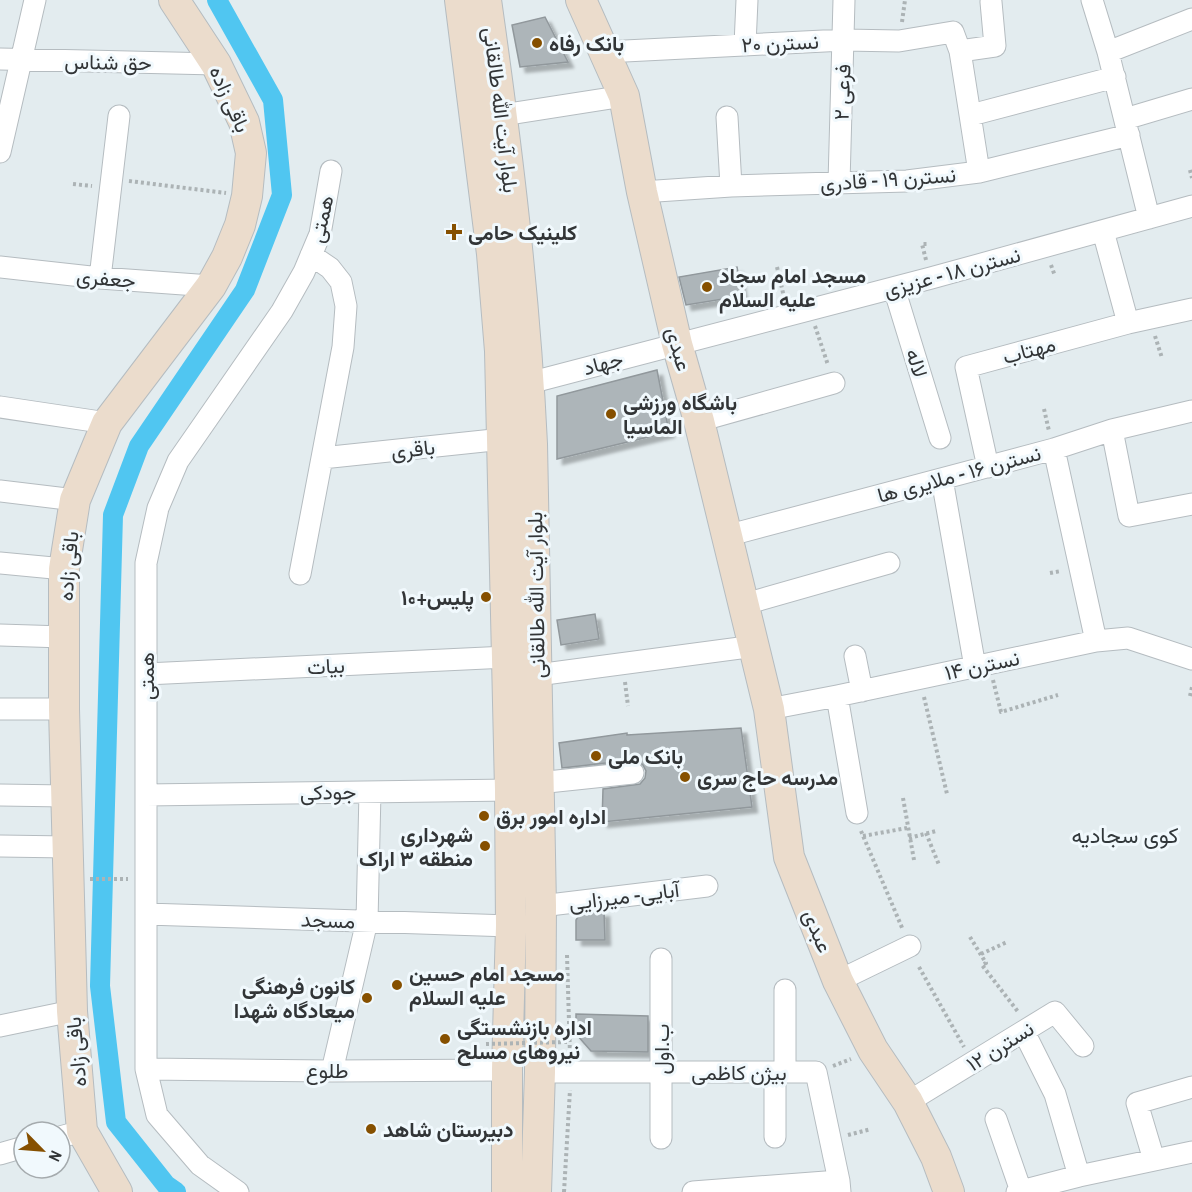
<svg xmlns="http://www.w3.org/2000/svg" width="1192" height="1192" font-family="'Archivo Narrow',Vazirmatn,sans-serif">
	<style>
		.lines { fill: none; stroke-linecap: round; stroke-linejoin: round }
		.canal { stroke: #50c6f1; stroke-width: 20 }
		.building { fill: #adb5b9; stroke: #91989c; stroke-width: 1.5; filter: url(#shadow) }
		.street-casing { stroke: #b5bcc0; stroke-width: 23 }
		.secondary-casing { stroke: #b5bcc0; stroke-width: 32 }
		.path { stroke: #acb3b5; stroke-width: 4; stroke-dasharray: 3 3; stroke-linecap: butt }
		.street { stroke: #fff; stroke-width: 21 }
		.secondary { stroke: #ebdccc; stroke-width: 30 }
		.path-bridge { stroke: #acb3b5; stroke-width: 4; stroke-dasharray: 3 3; stroke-linecap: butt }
		.poi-dot { fill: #865000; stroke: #f1f9fd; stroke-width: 2 }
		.labels { text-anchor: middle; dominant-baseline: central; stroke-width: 6; stroke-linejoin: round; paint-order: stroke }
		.poi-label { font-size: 21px; font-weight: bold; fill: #323537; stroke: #f1f9fd; text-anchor: start }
		.street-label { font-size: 21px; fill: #323537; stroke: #f1f9fd }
		.neighbourhood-label { font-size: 22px; fill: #32383b; stroke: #f1f9fd }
	</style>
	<defs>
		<filter id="shadow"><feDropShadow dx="5.5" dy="5.5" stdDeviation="1.5" flood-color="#0004"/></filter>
	</defs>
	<rect width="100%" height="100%" fill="#e3ecef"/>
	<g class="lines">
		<path class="canal" d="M176,1192L166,1185L116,1122L100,986L113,515L139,446L245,290L282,195L273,100L217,0"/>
	</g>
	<path class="building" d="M545,17L568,62L520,67L512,25Z
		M737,267L742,296L686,305L679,277Z
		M657,370L669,432L557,459V396Z
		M595,614L599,639L561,645L557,620Z
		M741,728L752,807L602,822L603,789L640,784L645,778L646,771L643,765L638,761L632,760L562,768L559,743L627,733V735Z
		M604,911L605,940H576V920L580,914Z
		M576,1014L648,1016V1052L591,1051L576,1034Z"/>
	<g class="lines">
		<defs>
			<path id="street" d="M1092,0L1108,52L1149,218
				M745,45L747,0
				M960,51L995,46L991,2
				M605,52L844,40L899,41L953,32L960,51L979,172
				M1108,52L1192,19
				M0,59L216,64
				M502,115L624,96
				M971,115L1115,77
				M727,117L731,186
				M1125,119L1192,99
				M0,152L35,0
				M839,183L844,0
				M642,192L731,186L907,181L979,172L1129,135
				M1103,231L1128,323
				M0,267L100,278L211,286
				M100,278L119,116
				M894,288L940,438
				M529,383L931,278L1192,206
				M0,407L107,423
				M699,421L834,383
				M1112,430L1129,516L1192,504
				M1054,449L1096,641
				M322,458L503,439
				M988,467L966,367L1128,323L1192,309
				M942,479L975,667
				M0,491L75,500
				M726,536L1054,449L1112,430L1192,411
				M0,563L64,569
				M300,574L343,347L346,306L341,282L330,268L311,255
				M745,604L889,563
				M0,635L64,637
				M855,656L862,691
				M146,674L507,657
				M537,675L755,646
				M837,696L857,813
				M0,709H64
				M769,709L837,696L1096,641L1128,638L1192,659
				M538,783L633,773
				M0,795L66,796
				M146,795L510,790
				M0,846L68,847
				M541,906L707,886
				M146,914L511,926
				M838,981L910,946
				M0,1026L72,1011
				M1024,1032L1055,1094L1079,1176
				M146,1069L332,1071L507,1070
				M332,1071L367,921L370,792
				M540,1072H816L839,1181L840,1192
				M785,1072V990
				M908,1102L1055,1012L1083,1046
				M996,1119L1021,1191
				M60,1137L82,1131
				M775,1137V1072
				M661,1138V959
				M0,1154L24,1147
				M1154,1160L1137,1103L1192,1087
				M238,1192L200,1165L157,1115L146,1069V563L158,508L178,461L282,311L304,272L320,234L331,171
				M693,1192L839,1181
				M1017,1192L1079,1176L1192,1152"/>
			<path id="secondary" d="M460,0L492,254L500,351L510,790L511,926L507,1070V1192
				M486,0C507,148 525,295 532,444L541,906L540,1072L536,1192
				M581,0L624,96L642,192L677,344L699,421L769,709L789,857L838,981L873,1050L908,1102L936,1157L949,1192
				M117,1192L82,1131L72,1011L64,709V569L75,500L107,423L211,286L227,257L240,225L247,196L251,153L244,122L216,64L174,0"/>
		</defs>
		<use href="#street" class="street-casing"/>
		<use href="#secondary" class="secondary-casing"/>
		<path class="path" d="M902,22L905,0
			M1190,170L1192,178
			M129,181L226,193
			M73,184L92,186
			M926,260L922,244H929
			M1051,265L1055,276
			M777,267L784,297
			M815,326L828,365
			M1155,336L1162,358
			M1044,409L1049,431
			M1050,573L1061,571
			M993,680L1001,712L1058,695
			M625,682L628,706
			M1190,696L1192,687
			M924,697L947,794
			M903,798L914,860
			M861,831L903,930
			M926,833L939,865
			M863,836L907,828
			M909,838L936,831
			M90,879H128
			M970,937L986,963L982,965L1019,1013
			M981,954L1007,942
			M567,955L570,1055
			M919,967L964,1047
			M833,1066L851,1059
			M848,1135L871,1129
			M564,1192L570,1090"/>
		<use href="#street" class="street"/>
		<use href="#secondary" class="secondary"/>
		<path class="path-bridge" d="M486,1044L567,1042"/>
	</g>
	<g class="poi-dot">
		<circle cx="537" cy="43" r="6"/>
		<path d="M451 223h6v6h6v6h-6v6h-6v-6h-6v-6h6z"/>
		<circle cx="707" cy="287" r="6"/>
		<circle cx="611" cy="414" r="6"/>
		<circle cx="486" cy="597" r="6"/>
		<circle cx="596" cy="756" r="6"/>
		<circle cx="685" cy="777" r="6"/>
		<circle cx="484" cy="816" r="6"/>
		<circle cx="485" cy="846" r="6"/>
		<circle cx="397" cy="985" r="6"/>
		<circle cx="367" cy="998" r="6"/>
		<circle cx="445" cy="1039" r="6"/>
		<circle cx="371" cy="1129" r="6"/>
	</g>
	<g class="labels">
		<g class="poi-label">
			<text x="549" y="43">بانک رفاه</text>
			<text x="468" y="232">کلینیک حامی</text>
			<text x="719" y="275">مسجد امام سجاد<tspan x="719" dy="24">علیه السلام</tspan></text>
			<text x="623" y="402">باشگاه ورزشی<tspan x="623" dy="24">الماسیا</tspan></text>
			<text x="474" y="597" text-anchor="end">پلیس+۱۰</text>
			<text x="608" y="756">بانک ملی</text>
			<text x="697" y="777">مدرسه حاج سری</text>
			<text x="496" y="816">اداره امور برق</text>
			<text x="473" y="834" text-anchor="end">شهرداری<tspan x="473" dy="24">منطقه ۳ اراک</tspan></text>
			<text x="409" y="973">مسجد امام حسین<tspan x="409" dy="24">علیه السلام</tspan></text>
			<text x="355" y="986" text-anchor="end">کانون فرهنگی<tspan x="355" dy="24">میعادگاه شهدا</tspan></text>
			<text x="457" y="1027">اداره بازنشستگی<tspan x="457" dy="24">نیروهای مسلح</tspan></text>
			<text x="383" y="1129">دبیرستان شاهد</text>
		</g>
		<g class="street-label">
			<text transform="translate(780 43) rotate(-3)">نسترن ۲۰</text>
			<text transform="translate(108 62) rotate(1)">حق شناس</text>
			<text transform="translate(842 92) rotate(-88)">فرعی ۲</text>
			<text transform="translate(230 99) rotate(66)">باقی زاده</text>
			<text transform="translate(501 110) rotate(83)">بلوار آیت الله طالقانی</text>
			<text transform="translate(888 179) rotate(-4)">نسترن ۱۹ - قادری</text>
			<text transform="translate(321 219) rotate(-77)">همتی</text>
			<text transform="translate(952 272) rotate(-15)">نسترن ۱۸ - عزیزی</text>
			<text transform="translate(106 278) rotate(5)">جعفری</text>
			<text transform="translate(679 349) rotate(75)">عبدی</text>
			<text transform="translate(1029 350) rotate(-15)">مهتاب</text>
			<text transform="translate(603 363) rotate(-15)">جهاد</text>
			<text transform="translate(917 363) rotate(73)">لاله</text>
			<text transform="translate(413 449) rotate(-6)">باقری</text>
			<text transform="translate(959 474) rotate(-15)">نسترن ۱۶ - ملایری ها</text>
			<text transform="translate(68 566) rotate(-85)">باقی زاده</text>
			<text transform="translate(536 595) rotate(-91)">بلوار آیت الله طالقانی</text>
			<text transform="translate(982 665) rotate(-12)">نسترن ۱۴</text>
			<text transform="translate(326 666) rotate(-3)">بیات</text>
			<text transform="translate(146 676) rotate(-90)">همتی</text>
			<text transform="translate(328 792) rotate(-1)">جودکی</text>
			<text transform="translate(624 896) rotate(-7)">آبایی- میرزایی</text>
			<text transform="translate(328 920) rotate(2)">مسجد</text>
			<text transform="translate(818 931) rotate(68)">عبدی</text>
			<text transform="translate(1000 1046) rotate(-32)">نسترن ۱۲</text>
			<text transform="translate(661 1049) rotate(-90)">ب.اول</text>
			<text transform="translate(76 1052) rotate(-95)">باقی زاده</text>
			<text x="327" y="1070">طلوع</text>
			<text x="739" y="1072">بیژن کاظمی</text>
		</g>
		<g class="neighbourhood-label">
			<text x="1125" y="835">کوی سجادیه</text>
		</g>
	</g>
	<g transform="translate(42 1150) rotate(115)"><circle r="28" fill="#f1f9fd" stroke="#a5abae" stroke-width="1.5"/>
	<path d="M0-4.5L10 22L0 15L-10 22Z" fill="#865000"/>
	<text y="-9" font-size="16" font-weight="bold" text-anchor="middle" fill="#323537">N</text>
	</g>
</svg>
